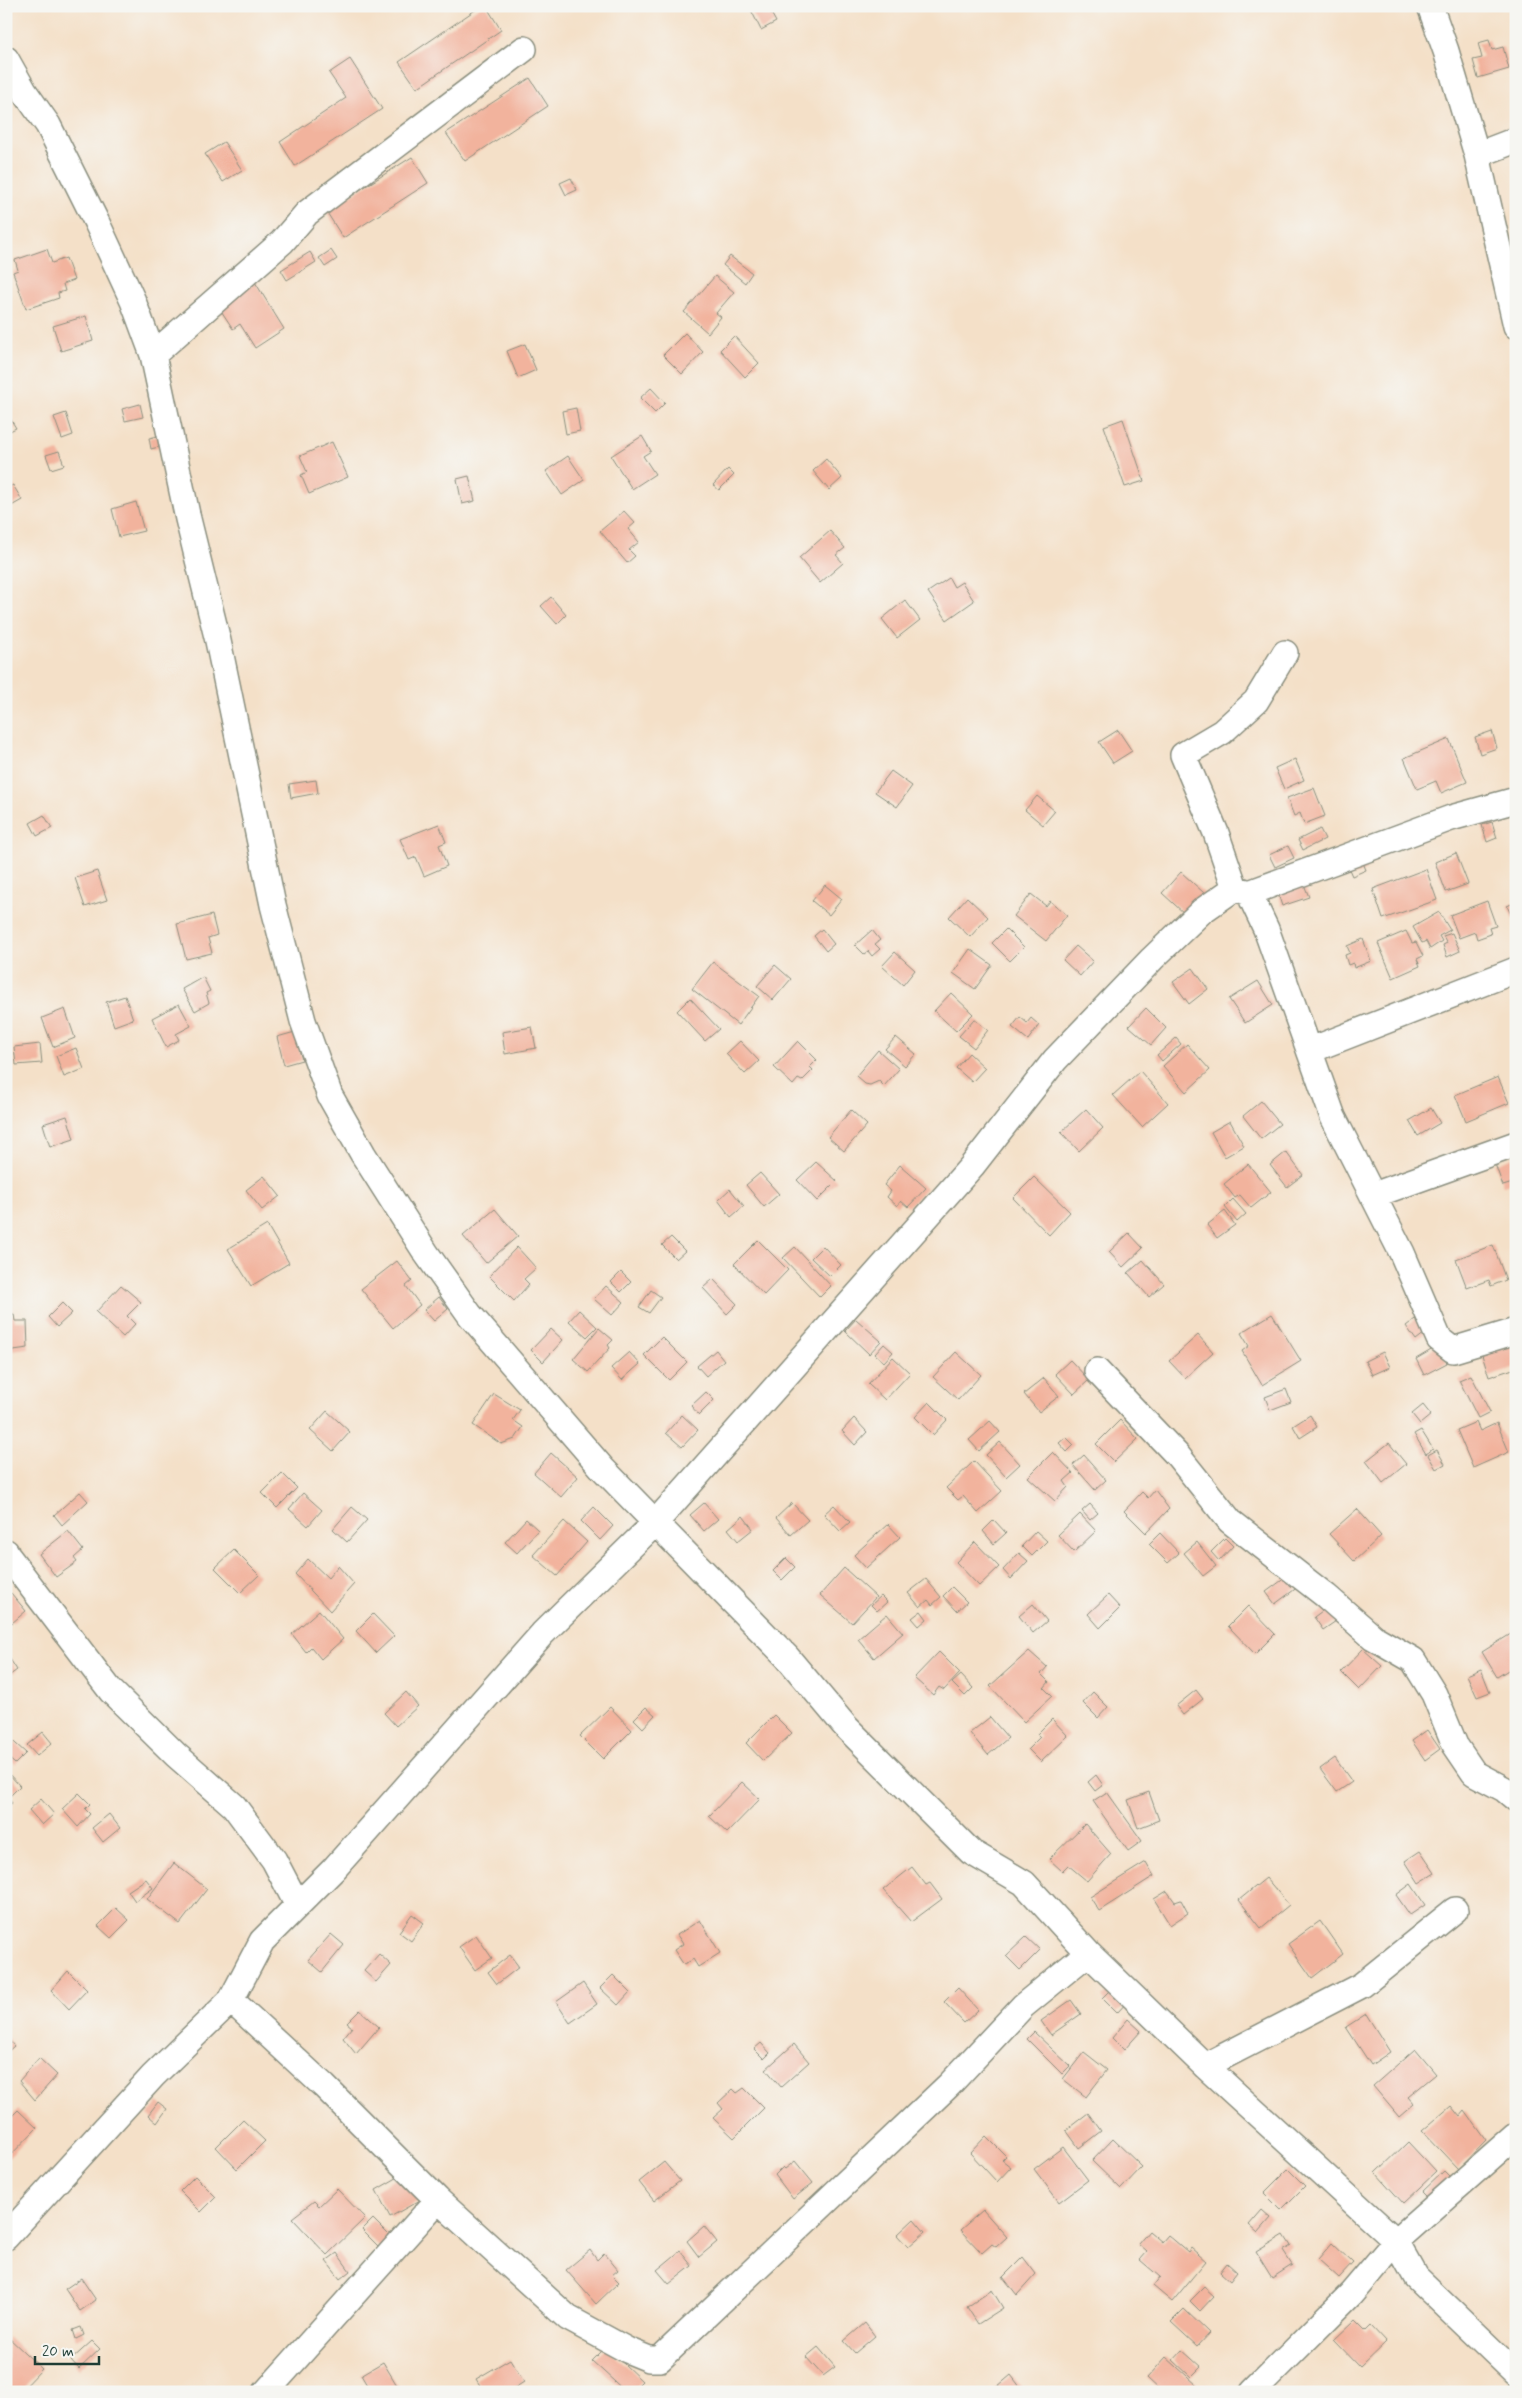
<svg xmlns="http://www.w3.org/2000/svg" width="1522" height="2398" font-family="Mynerve,sans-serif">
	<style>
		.building { fill: #f2b39d }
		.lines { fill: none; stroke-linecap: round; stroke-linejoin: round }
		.minor-casing { stroke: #8a8e7e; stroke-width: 28 }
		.minor { stroke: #fff; stroke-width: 25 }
	</style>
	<rect width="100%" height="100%" fill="#f6f6f2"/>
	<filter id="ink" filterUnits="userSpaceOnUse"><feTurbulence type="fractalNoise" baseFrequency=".02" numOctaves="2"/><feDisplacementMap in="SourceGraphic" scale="10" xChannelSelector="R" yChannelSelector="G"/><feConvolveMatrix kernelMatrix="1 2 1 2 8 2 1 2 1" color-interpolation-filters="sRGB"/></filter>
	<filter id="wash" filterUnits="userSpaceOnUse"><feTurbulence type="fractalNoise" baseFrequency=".0096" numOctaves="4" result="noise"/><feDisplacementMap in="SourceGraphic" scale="20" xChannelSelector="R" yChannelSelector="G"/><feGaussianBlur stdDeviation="1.12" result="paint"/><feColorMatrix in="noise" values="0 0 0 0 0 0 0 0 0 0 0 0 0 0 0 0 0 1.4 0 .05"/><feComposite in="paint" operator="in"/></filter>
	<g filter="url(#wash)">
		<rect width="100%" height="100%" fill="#f4e0c8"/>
		<g id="blocks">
			<path class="building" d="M481,6H486L501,30L417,88L399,62Z
				M749,6H784L771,13L776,22L761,30Z
				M1489,40L1492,50L1503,47L1509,69L1478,78L1473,60L1482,58L1478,43Z
				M350,59L382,109L295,166L280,142L346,98L329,73Z
				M530,78L548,106L465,161L446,133Z
				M224,142L242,170L223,182L205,154Z
				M412,157L428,183L343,238L326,211Z
				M571,178L577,190L566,195L560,183Z
				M47,249L52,263L66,258L74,280L63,284L65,291L58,293L59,298L26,309L13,272L18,270L15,260Z
				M331,250L337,259L325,267L319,258Z
				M310,252L316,262L287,280L281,270Z
				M730,256L752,273L745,283L723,265Z
				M715,276L734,292L716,313L721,317L708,333L684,312Z
				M255,282L284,329L255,348L240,324L233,329L218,306Z
				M86,316L93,341L61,351L53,326Z
				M685,333L703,352L682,374L663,355Z
				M734,336L759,363L745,377L720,350Z
				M525,344L536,370L518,378L507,351Z
				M651,388L665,403L655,413L640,398Z
				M140,404L143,417L125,421L122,409Z
				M576,408L580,431L566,434L562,411Z
				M6,412L16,428L6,433Z
				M66,413L73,435L62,439L54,417Z
				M1123,419L1144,481L1125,487L1104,426Z
				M163,435L166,445L151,449L149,438Z
				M642,436L651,451L643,456L655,474L632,489L611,456Z
				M332,442L348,477L309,494L301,475L307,472L300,456Z
				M59,451L64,465L51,469L46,455Z
				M568,456L584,480L562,495L546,471Z
				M826,459L842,478L829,490L813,471Z
				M728,469L734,475L719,490L713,485Z
				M469,476L475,501L462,504L457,479Z
				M13,485L22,500L6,509V488Z
				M136,502L144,531L119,537L112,509Z
				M624,511L635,523L628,529L639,542L629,550L635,556L627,563L600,531Z
				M830,531L845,548L836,555L843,563L820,583L799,558Z
				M949,578L954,587L962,582L974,601L947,620L928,592Z
				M551,597L566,615L557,624L541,606Z
				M905,600L920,620L897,638L882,619Z
				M1118,730L1132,751L1113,763L1099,742Z
				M1492,731L1497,748L1480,754L1475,737Z
				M1449,739L1467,782L1441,793L1436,781L1417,789L1404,758Z
				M1295,759L1304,780L1284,789L1275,768Z
				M891,771L912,786L897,807L875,792Z
				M316,780L318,793L291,798L289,784Z
				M1314,788L1325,816L1304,824L1300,813L1294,816L1287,798Z
				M1037,796L1055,811L1043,825L1025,810Z
				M44,815L52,828L37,836L30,823Z
				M1492,822L1497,838L1487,842L1482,825Z
				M439,824L446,842L439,845L447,866L424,876L416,857L409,860L400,839Z
				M1320,829L1325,839L1303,850L1298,840Z
				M1288,846L1294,858L1275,867L1269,855Z
				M1456,853L1468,884L1446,892L1435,862Z
				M1362,860L1366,870L1352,876L1348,867Z
				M1426,869L1437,900L1383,919L1373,889Z
				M97,871L107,900L85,907L75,878Z
				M1181,872L1204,893L1185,914L1162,893Z
				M1303,882L1309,897L1282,906L1277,891Z
				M825,885L842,899L829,915L812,901Z
				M1031,894L1046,906L1050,901L1067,915L1046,941L1014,916Z
				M967,897L988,917L970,937L949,917Z
				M1487,901L1496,926L1489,928L1491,934L1477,939L1475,932L1459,938L1450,915Z
				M1516,902V925L1507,906Z
				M1439,912L1450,930L1439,936L1442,941L1430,949L1426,941L1422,943L1413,927Z
				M212,915L217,935L208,938L212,953L186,959L177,924Z
				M822,929L834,944L826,951L814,936Z
				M1006,929L1024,947L1010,961L992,943Z
				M872,930L880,940L875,944L880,949L872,956L868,951L864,954L855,945Z
				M1406,931L1412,943L1416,942L1423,956L1417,959L1420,966L1393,978L1378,943Z
				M1452,933L1460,951L1447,957L1443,945L1447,943L1443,936Z
				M1363,939L1371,961L1354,968L1353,963L1348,965L1345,955L1350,953L1347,946Z
				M1076,946L1093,961L1080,976L1063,960Z
				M970,949L992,965L975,989L953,973Z
				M895,952L915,970L903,985L882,966Z
				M713,962L759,996L738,1025L692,989Z
				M775,965L791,979L773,1000L757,986Z
				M1193,968L1208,989L1189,1004L1173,982Z
				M203,977L210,991L206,993L209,1003L195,1011L182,989Z
				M1258,981L1273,1005L1245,1023L1229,999Z
				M951,993L973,1014L956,1031L934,1011Z
				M125,996L133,1019L114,1026L106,1002Z
				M690,998L719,1029L705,1041L677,1011Z
				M179,1004L191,1026L176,1034L179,1040L166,1047L152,1018Z
				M1146,1008L1166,1028L1151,1045L1129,1026Z
				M65,1009L75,1038L53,1047L42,1018Z
				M1020,1017L1027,1023L1031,1018L1039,1025L1028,1040L1012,1027Z
				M974,1019L988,1030L974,1048L959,1036Z
				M532,1027L536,1048L505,1054L502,1032Z
				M295,1032L302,1060L284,1065L277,1037Z
				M896,1037L916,1054L905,1066L885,1049Z
				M1176,1038L1181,1044L1162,1061L1157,1055Z
				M740,1041L759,1061L745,1074L726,1054Z
				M798,1041L817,1060L810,1067L813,1070L802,1081L798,1079L793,1085L774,1067Z
				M40,1044L42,1063L16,1065L14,1047Z
				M1187,1044L1210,1070L1186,1092L1163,1066Z
				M76,1048L84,1069L64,1077L56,1056Z
				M878,1050L899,1069L884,1086L879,1081L870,1085L865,1084L856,1076Z
				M969,1053L985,1068L972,1082L956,1068Z
				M1140,1071L1168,1103L1142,1127L1113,1095Z
				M1498,1077L1509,1103L1466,1121L1455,1095Z
				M1261,1101L1280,1124L1261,1139L1243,1116Z
				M1431,1108L1440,1123L1418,1136L1409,1121Z
				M1086,1109L1103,1128L1079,1151L1061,1132Z
				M851,1110L867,1125L844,1151L828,1137Z
				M67,1116L74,1139L50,1147L43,1124Z
				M1230,1121L1244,1146L1225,1157L1211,1132Z
				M1286,1152L1303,1175L1287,1187L1270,1165Z
				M1516,1156V1182L1503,1186L1495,1164Z
				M816,1162L837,1181L817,1201L797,1180Z
				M1248,1164L1271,1192L1251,1208L1240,1195L1235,1198L1224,1184Z
				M900,1165L926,1188L908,1207L901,1201L897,1206L887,1197L891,1191L884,1185Z
				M760,1173L779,1194L764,1207L746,1185Z
				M264,1176L280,1196L262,1210L246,1190Z
				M1034,1177L1070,1212L1049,1235L1013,1198Z
				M730,1189L744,1206L731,1217L718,1200Z
				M1233,1199L1246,1214L1237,1222L1225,1207Z
				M495,1209L518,1236L486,1263L463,1236Z
				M1225,1211L1235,1225L1217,1238L1207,1225Z
				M267,1225L289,1263L251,1286L228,1249Z
				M1129,1233L1143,1248L1123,1267L1109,1252Z
				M671,1237L685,1251L676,1259L662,1245Z
				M758,1240L788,1270L764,1295L734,1264Z
				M1493,1245L1506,1280L1491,1286L1489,1280L1467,1288L1456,1259Z
				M823,1246L841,1265L830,1276L811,1258Z
				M517,1247L536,1268L524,1279L529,1284L514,1301L489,1276Z
				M795,1247L831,1286L820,1297L783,1258Z
				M1143,1260L1164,1284L1149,1297L1128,1273Z
				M397,1261L412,1281L406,1286L420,1305L393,1328L361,1289Z
				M621,1272L631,1282L621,1292L611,1282Z
				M713,1279L737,1304L727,1314L703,1288Z
				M121,1285L141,1302L127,1316L135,1324L123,1337L96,1312Z
				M606,1286L624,1302L612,1315L594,1299Z
				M651,1290L661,1297L649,1313L639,1307Z
				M439,1297L448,1309L434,1321L424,1310Z
				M62,1303L72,1313L57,1327L48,1317Z
				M579,1310L597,1327L587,1337L569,1321Z
				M1272,1314L1301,1361L1262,1385L1242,1351L1249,1346L1241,1333Z
				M14,1315L15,1321H27L28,1348L6,1351V1316Z
				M856,1319L881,1341L869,1354L845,1331Z
				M1415,1319L1425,1333L1416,1340L1406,1326Z
				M599,1328L613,1340L608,1345L610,1348L588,1372L573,1359Z
				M551,1329L563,1340L543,1362L531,1350Z
				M1198,1335L1213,1352L1185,1378L1169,1361Z
				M662,1337L687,1362L669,1380L644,1355Z
				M884,1344L893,1352L884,1362L875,1354Z
				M1516,1344V1368L1489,1377L1482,1355Z
				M1438,1346L1447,1363L1424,1375L1416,1359Z
				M716,1350L724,1360L706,1376L697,1366Z
				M629,1352L640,1364L622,1380L611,1368Z
				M956,1352L981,1375L958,1400L933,1377Z
				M1383,1352L1390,1367L1372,1375L1365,1361Z
				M893,1357L910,1373L885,1400L868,1384Z
				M1070,1360L1089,1380L1074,1394L1055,1374Z
				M1471,1375L1490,1412L1478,1418L1459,1380Z
				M1044,1378L1059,1396L1039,1412L1024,1394Z
				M1286,1389L1291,1402L1270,1410L1265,1397Z
				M706,1392L714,1400L699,1415L691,1406Z
				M494,1394L520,1410L513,1420L523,1427L515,1439L501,1444L473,1425Z
				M929,1402L947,1420L933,1435L915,1417Z
				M1423,1405L1431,1415L1420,1424L1412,1414Z
				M327,1411L350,1432L333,1451L310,1430Z
				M682,1415L698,1430L682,1447L666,1433Z
				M1310,1415L1317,1427L1300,1438L1293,1426Z
				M854,1418L867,1432L855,1445L842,1431Z
				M1120,1420L1138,1439L1114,1462L1096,1444Z
				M990,1421L1000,1432L979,1451L969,1440Z
				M1476,1422L1480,1431L1497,1423L1509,1452L1473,1468L1457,1430Z
				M1421,1430L1433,1449L1426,1454L1414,1434Z
				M1066,1437L1074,1445L1067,1452L1059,1443Z
				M1000,1442L1020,1464L1006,1477L986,1455Z
				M1389,1443L1406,1464L1383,1483L1366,1461Z
				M1437,1450L1445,1464L1436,1469L1428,1455Z
				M1053,1452L1073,1473L1064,1481L1068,1487L1055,1501L1028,1477Z
				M551,1453L578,1477L561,1497L534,1473Z
				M1084,1455L1106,1480L1095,1490L1073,1465Z
				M974,1461L1002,1491L978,1513L963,1496L958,1500L946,1488Z
				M282,1473L297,1488L277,1508L262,1493Z
				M1155,1490L1169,1509L1146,1533L1124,1511L1142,1492L1148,1498Z
				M80,1492L88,1501L62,1525L54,1515Z
				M303,1493L322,1510L308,1526L289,1509Z
				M704,1503L718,1519L704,1531L690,1515Z
				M792,1503L808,1520L791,1535L776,1518Z
				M1090,1504L1098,1513L1090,1520L1082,1511Z
				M834,1505L850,1522L840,1531L824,1514Z
				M352,1507L367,1520L347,1542L333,1529Z
				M594,1507L613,1526L600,1540L581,1521Z
				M1357,1509L1381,1536L1354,1561L1329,1534Z
				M1080,1514L1096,1531L1074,1552L1058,1535Z
				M743,1516L753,1529L738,1541L728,1529Z
				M526,1519L538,1530L517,1553L505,1542Z
				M994,1520L1006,1533L994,1544L983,1531Z
				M564,1521L587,1542L557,1576L533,1555Z
				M888,1524L900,1537L866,1568L854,1555Z
				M68,1531L83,1550L74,1558L77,1562L56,1577L39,1554Z
				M1036,1531L1047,1541L1032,1556L1022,1546Z
				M1160,1533L1179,1553L1168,1563L1149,1544Z
				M1225,1538L1233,1546L1219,1561L1211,1552Z
				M975,1542L999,1567L979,1586L956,1562Z
				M1197,1542L1216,1566L1203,1576L1184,1553Z
				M234,1550L259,1575L240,1593L215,1568Z
				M1019,1553L1028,1561L1011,1579L1003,1570Z
				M786,1558L795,1567L782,1580L773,1571Z
				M308,1559L328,1578L338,1566L354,1584L330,1611L295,1574Z
				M844,1568L876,1597L852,1623L820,1595Z
				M1289,1575L1298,1587L1275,1604L1266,1592Z
				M926,1579L941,1597L932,1605L928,1600L920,1607L908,1593Z
				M952,1587L967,1602L957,1611L943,1596Z
				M11,1593L26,1611L12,1623L6,1615V1597Z
				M1108,1595L1120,1608L1100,1628L1088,1614Z
				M881,1596L887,1602L877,1611L871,1605Z
				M1033,1604L1047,1621L1033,1633L1019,1616Z
				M1248,1606L1275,1634L1255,1654L1228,1626Z
				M1326,1608L1336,1621L1323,1630L1314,1617Z
				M319,1610L343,1639L321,1659L311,1647L306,1652L292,1634Z
				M921,1611L927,1619L919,1626L912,1618Z
				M373,1614L394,1636L376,1653L356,1631Z
				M887,1614L903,1633L874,1658L858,1639Z
				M1514,1632L1516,1672L1513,1667L1497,1677L1482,1652Z
				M1363,1649L1382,1666L1359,1690L1341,1672Z
				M1029,1651L1047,1667L1041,1674L1049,1682L1044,1688L1052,1696L1024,1722L990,1686Z
				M939,1652L960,1673L944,1690L939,1687L933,1695L914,1678Z
				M6,1653L17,1670L6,1678Z
				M1481,1669L1490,1692L1477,1697L1467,1675Z
				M961,1675L973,1688L965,1696L952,1683Z
				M1196,1690L1203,1699L1183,1715L1176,1706Z
				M406,1692L418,1706L396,1726L384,1713Z
				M1093,1692L1108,1707L1098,1718L1083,1703Z
				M610,1707L632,1730L603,1759L580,1736Z
				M646,1707L655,1715L643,1728L634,1719Z
				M774,1715L792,1733L763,1761L746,1743Z
				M990,1717L1008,1738L988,1755L970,1733Z
				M1052,1719L1068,1736L1041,1762L1028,1749L1040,1737L1037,1734Z
				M1427,1730L1440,1749L1425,1760L1412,1741Z
				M43,1732L52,1743L37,1756L27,1745Z
				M6,1735L26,1753L15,1764L6,1756Z
				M1335,1758L1352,1782L1337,1792L1320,1769Z
				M6,1771L20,1786L8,1798L12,1803L6,1809Z
				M1096,1775L1103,1785L1095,1791L1088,1782Z
				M742,1782L760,1799L727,1833L709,1816Z
				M1107,1792L1142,1841L1128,1851L1093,1801Z
				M1149,1792L1159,1820L1138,1828L1128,1800Z
				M79,1793L90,1804L85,1809L90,1814L78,1827L62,1809Z
				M41,1799L54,1814L42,1825L29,1810Z
				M109,1814L120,1828L103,1842L92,1828Z
				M1085,1824L1111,1854L1087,1881L1068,1865L1062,1871L1049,1859Z
				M1420,1851L1435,1873L1419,1883L1405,1861Z
				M1146,1862L1154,1876L1099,1911L1090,1897Z
				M174,1863L207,1889L180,1924L147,1899Z
				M912,1867L926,1885L930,1883L942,1899L911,1922L883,1890Z
				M1266,1878L1289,1905L1261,1928L1239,1900Z
				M146,1879L153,1888L135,1901L128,1891Z
				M1411,1884L1425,1905L1410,1915L1396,1895Z
				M1167,1891L1175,1902L1181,1900L1188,1913L1170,1925L1154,1899Z
				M116,1908L129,1920L111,1938L98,1926Z
				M412,1914L424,1923L411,1941L399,1932Z
				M700,1920L720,1953L698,1967L693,1959L684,1965L674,1950L683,1944L677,1935Z
				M1320,1921L1343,1954L1312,1978L1288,1944Z
				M331,1934L344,1945L322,1972L308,1960Z
				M476,1935L492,1958L475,1970L459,1947Z
				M1026,1937L1040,1950L1020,1970L1006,1956Z
				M379,1954L391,1965L376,1982L364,1971Z
				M510,1955L519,1967L497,1984L488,1972Z
				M68,1971L87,1990L69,2009L51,1990Z
				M613,1975L630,1992L618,2005L600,1988Z
				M583,1983L597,2004L570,2023L556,2002Z
				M1113,1987L1128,2001L1117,2013L1102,1998Z
				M958,1988L978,2010L964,2023L944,2002Z
				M1071,2000L1081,2014L1051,2035L1041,2021Z
				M360,2010L379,2027L356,2054L343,2038L352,2027L347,2023Z
				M1366,2014L1390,2052L1371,2065L1346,2027Z
				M1128,2019L1141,2031L1124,2050L1112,2038Z
				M1034,2032L1070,2066L1062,2074L1027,2039Z
				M6,2037L14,2046L6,2053Z
				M761,2043L770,2053L764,2059L754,2049Z
				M794,2044L809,2062L781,2087L766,2069Z
				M1415,2049L1436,2074L1408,2097L1414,2104L1399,2117L1373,2086Z
				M1084,2052L1107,2070L1086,2097L1063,2079Z
				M39,2058L57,2075L35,2100L19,2081Z
				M744,2088L764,2108L734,2138L713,2118L723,2109L718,2103L733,2089L737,2093Z
				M158,2102L167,2109L157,2123L148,2115Z
				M1451,2106L1460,2117L1465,2111L1486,2140L1458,2169L1422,2131Z
				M18,2110L37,2128L6,2160V2122Z
				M1088,2113L1101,2131L1079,2148L1066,2130Z
				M243,2120L265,2141L237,2169L216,2147Z
				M986,2136L1006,2156L1002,2160L1011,2167L997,2182L970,2153Z
				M1113,2139L1142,2167L1121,2189L1092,2161Z
				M1408,2142L1436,2172L1403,2203L1376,2173Z
				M1063,2147L1088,2180L1059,2202L1034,2169Z
				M795,2161L813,2183L793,2199L775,2175L783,2167L785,2169Z
				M664,2162L680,2181L654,2201L639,2182Z
				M1288,2169L1305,2186L1281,2210L1264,2193Z
				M1444,2171L1454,2181L1433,2203L1422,2192Z
				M407,2172L422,2199L390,2217L376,2190Z
				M195,2176L216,2197L201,2212L180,2191Z
				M337,2189L365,2218L327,2255L292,2218L314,2201L319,2206Z
				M983,2210L1007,2237L996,2247L992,2244L982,2253L960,2230Z
				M1262,2210L1271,2218L1258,2233L1249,2225Z
				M373,2219L392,2238L381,2249L362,2230Z
				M914,2219L925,2232L908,2247L897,2235Z
				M704,2226L717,2242L699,2257L687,2241Z
				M1149,2231L1162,2242L1168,2235L1188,2252L1191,2248L1206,2261L1172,2302L1153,2286L1160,2277L1140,2260L1147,2252L1138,2244Z
				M1284,2235L1291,2246L1283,2251L1292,2265L1272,2278L1256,2252Z
				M1332,2243L1353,2263L1339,2278L1318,2259Z
				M590,2250L597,2260L604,2253L618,2270L612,2275L619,2282L596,2304L566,2270Z
				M680,2251L692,2266L669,2284L657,2270Z
				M337,2253L350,2271L340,2279L326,2261Z
				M1023,2257L1036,2274L1017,2295L1003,2277Z
				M1227,2263L1237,2272L1230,2281L1220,2272Z
				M81,2278L96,2300L80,2311L65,2289Z
				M1204,2287L1214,2296L1200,2311L1190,2301Z
				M992,2290L1003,2308L978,2324L967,2307Z
				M1184,2309L1209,2333L1197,2346L1171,2322Z
				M1355,2320L1366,2331L1371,2326L1386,2342L1360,2367L1334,2340Z
				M865,2323L875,2336L855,2353L844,2341Z
				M81,2327L84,2335L76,2339L73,2330Z
				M8,2337L42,2369L20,2392H6Z
				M92,2341L100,2349L79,2369L71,2360Z
				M606,2347L642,2381L631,2392H626L592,2361Z
				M818,2347L835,2367L823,2376L806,2357Z
				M1182,2350L1201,2367L1191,2377L1173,2360Z
				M1166,2357L1198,2386L1193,2392H1162L1147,2378Z
				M510,2359L524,2382L508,2392H484L476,2379Z
				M383,2362L401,2392H371L361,2375Z
				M1011,2375L1024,2392H991Z"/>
		</g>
	</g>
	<g filter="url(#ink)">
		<use href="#blocks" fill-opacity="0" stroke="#8a8e7e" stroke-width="1"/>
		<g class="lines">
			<defs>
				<path id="minor" d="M1430,6L1446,51L1477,155L1516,326
					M6,59L24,91L48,125L97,223L133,301L153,355L188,519L218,641L273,905L303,1021L330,1096L363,1154L426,1253L470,1315L602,1468L787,1657L845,1726L971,1852L1024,1883L1088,1953L1205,2066L1396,2241L1416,2277L1516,2373
					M1477,155L1516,140
					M153,355L282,242L307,213L524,49
					M1235,888L1216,833L1183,755L1222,732L1256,701L1285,653
					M1249,893L1266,929L1333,1117L1402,1253L1439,1339L1453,1350L1516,1331
					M1311,1050L1516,970
					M1374,1195L1516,1144
					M1097,1371L1178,1456L1230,1521L1326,1596L1373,1637L1413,1660L1434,1694L1455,1745L1474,1773L1504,1789L1516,1799
					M6,1552L7,1555L111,1691L176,1755L234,1806L274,1860L297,1904
					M231,2000L324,2086L438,2200L568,2318L627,2350L649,2359H660L949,2085L1023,2006L1088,1953
					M1205,2066L1362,1985L1455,1910
					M6,2237L153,2076L231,2000L262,1941L333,1870L543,1633L655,1523L972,1166L1055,1060L1152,959L1202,911L1235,888L1249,893L1451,818L1516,800
					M266,2392L438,2200
					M1253,2392L1351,2294L1396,2241L1516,2135"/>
			</defs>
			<use href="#minor" class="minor-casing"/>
			<use href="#minor" class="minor"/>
		</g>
	</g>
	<rect width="1522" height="2398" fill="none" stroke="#f6f6f2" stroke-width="25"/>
	<path d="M35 2356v8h64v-8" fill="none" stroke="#1f3d34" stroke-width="2.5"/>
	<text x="42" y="2356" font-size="15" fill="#1f3d34" stroke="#f6f6f2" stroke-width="4" paint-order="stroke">20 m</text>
</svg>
